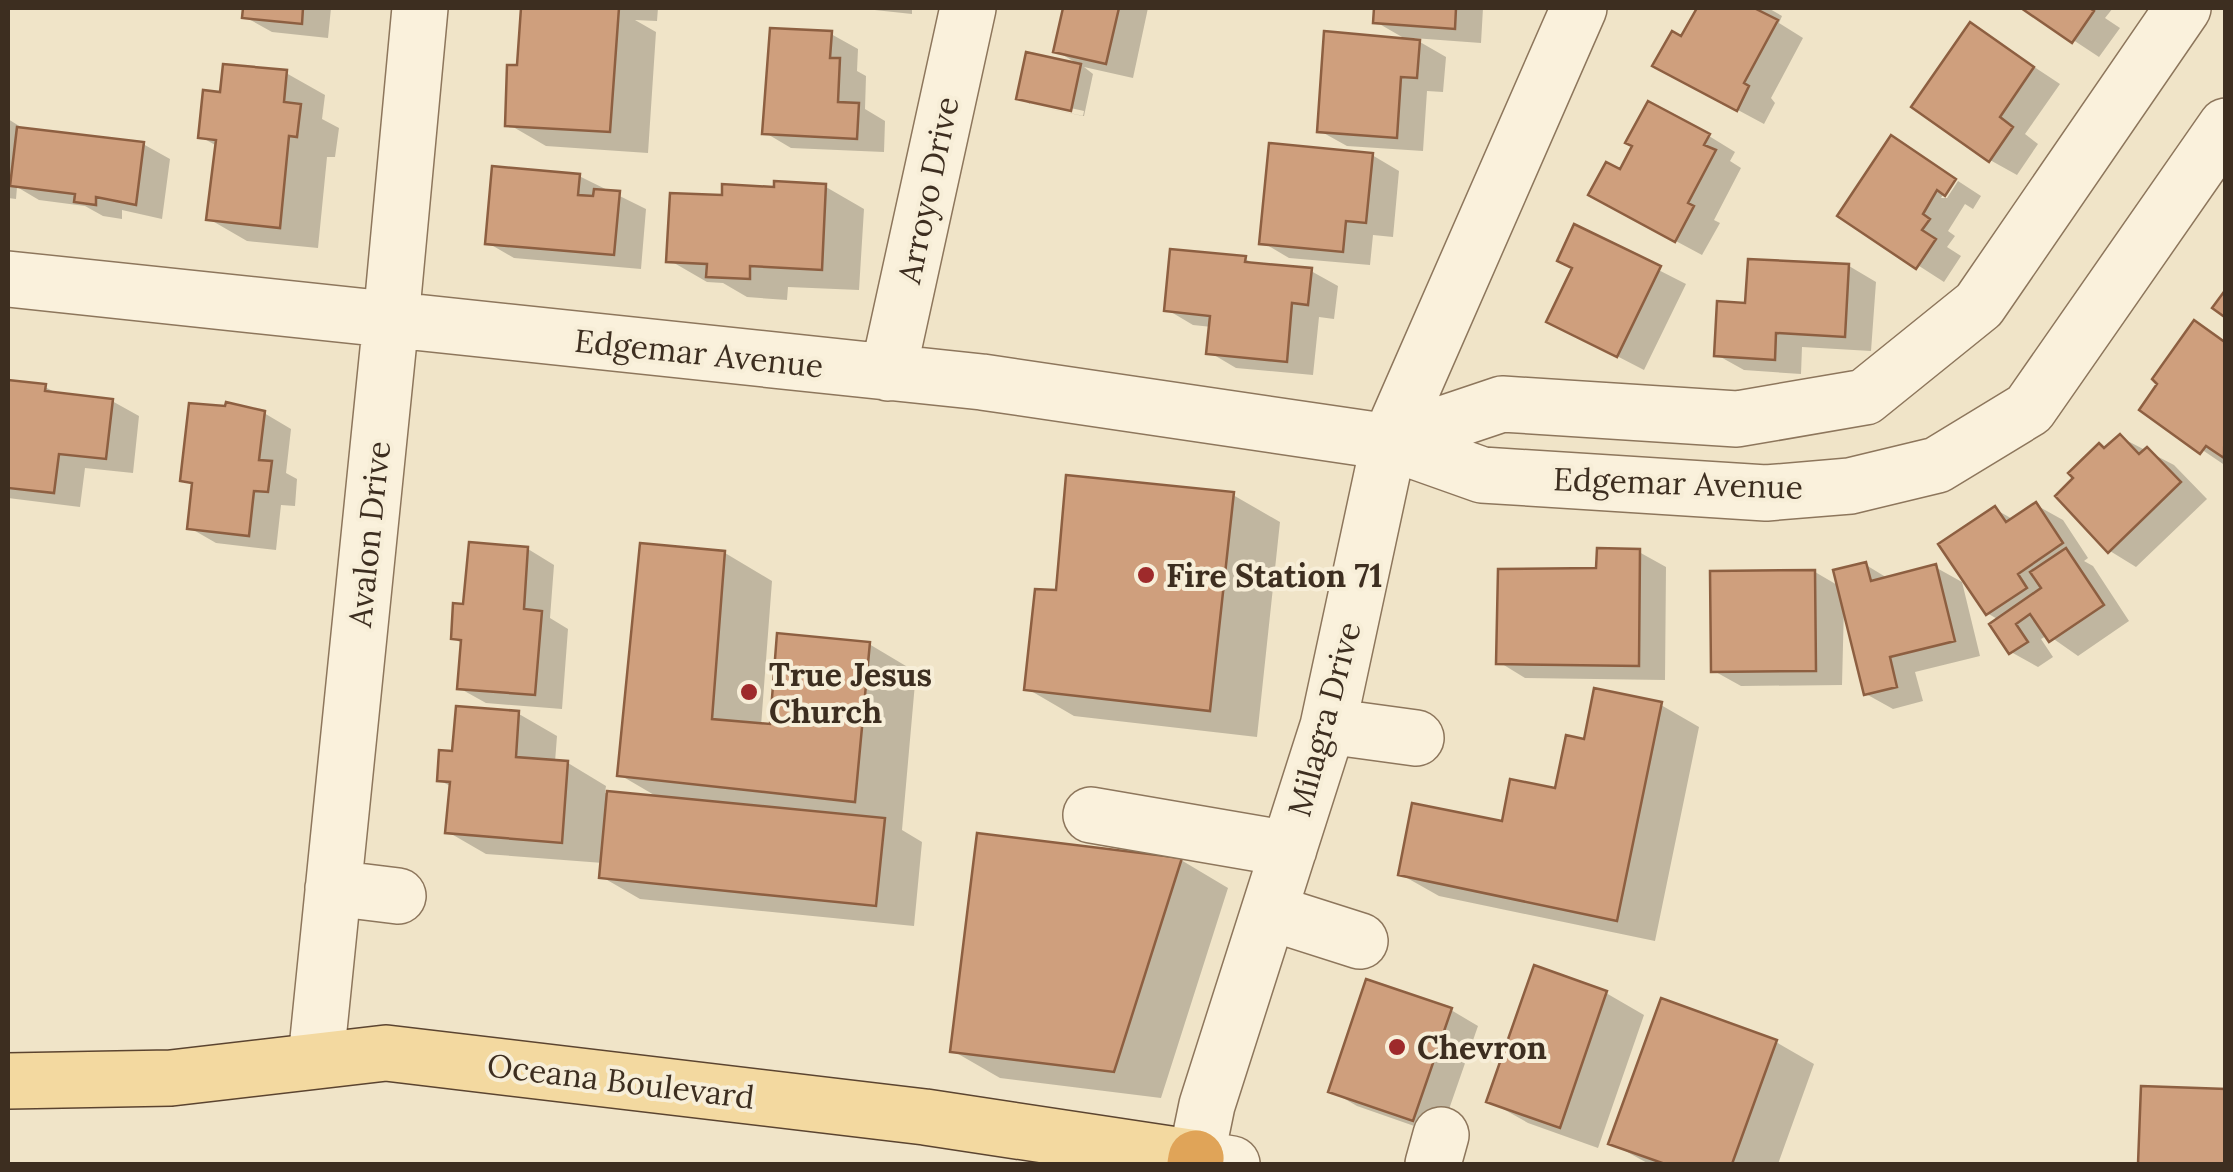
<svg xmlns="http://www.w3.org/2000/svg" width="2233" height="1172" font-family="Lora,serif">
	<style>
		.shadow { fill: #0003 }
		.building { fill: #cf9f7d; stroke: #8d5f41; stroke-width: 2.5 }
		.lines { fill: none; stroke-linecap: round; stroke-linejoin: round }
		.minor-casing { stroke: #8d765c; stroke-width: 58 }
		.major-casing { stroke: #5b4430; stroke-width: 58 }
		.highway-casing { stroke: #5b4430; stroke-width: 58 }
		.minor { stroke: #faf1dc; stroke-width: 55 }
		.major { stroke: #f3d9a0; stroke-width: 55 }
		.highway { stroke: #e0a458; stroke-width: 55 }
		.poi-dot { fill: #9e2a2b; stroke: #f7eed8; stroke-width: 4 }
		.labels { text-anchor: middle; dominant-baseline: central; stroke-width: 8; stroke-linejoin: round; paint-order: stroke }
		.street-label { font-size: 32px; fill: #3d2e20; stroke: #f7eed8 }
		.poi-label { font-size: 32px; font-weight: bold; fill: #3d2e20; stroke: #f7eed8; text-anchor: start }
	</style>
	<rect width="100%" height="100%" fill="#f0e4c8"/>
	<path class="shadow" d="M246,8H331L328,38L272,32L245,17Z
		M523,8H658L657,21L635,20L656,32L648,153L546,146L508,124L519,68Z
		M856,8H912V14Z
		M1066,8H1148L1133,78L1084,67L1093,74L1084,116L1031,105L1083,116L1084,111L1030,99V104L1019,98L1080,65L1056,51Z
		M1377,8H1483L1481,43L1413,38L1446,57L1443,92L1427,91L1423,151L1347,146L1320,131L1409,41L1376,22Z
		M1699,8H1768L1782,16L1779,23L1803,38L1771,98L1775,103L1764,124L1682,80V39Z
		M2025,8H2113L2105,18L2120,28L2099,57Z
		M1971,25L2060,84L2025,134L2038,144L2017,175L1990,160Z
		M831,34L858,49L857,71L866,76L865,109L885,121L884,152L791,148L764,132Z
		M286,73L325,95L322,119L339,128L335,157H327L318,248L247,241L209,219L217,146L201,137Z
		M8,119L24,129L143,144L170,159L162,219L122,210V219L103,216L85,206L39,200L17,187L16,199L8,198Z
		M1709,136L1735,152L1730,161L1741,168L1714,220L1720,223L1702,255L1618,210L1621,173Z
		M1372,155L1399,171L1393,237L1373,235L1370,265L1289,258L1262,242Z
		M579,176L646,209L641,269L514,258L488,243Z
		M1954,178L1941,198H1947L1958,181L1981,196L1973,209L1965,204L1948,231L1955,236L1947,247L1961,256L1944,282L1840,215Z
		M826,187L864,209L859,290L788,287L787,300L747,297L723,283L707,282L669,260L724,198Z
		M1576,228L1686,284L1644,370L1549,321L1574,268Z
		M1245,259L1257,265L1311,271L1338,286L1334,319L1319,317L1313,375L1236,368L1209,352L1212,327L1193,325L1166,309Z
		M1849,266L1876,282L1871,351L1802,347L1801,374L1744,370L1717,355L1747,306Z
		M2195,324L2226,342V466L2142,409Z
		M8,382L45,387L60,395L112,401L139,416L133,473L85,468L80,507L8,498Z
		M264,413L291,429L286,473L297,479L295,506L281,505L276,550L216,543L190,528L194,486L183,480Z
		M2120,437L2174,465L2207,499L2136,567L2110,551L2058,496Z
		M1233,495L1280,522L1257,737L1074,716L1026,688L1058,593Z
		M2036,505L2063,520L2088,558L2084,561L2093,566L2129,621L2078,656L2048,635L2041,639L2053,657L2038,667L2011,652L1999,620L1987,613L1995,509L2014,520Z
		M528,549L554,565L550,618L568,629L562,709L486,703L459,688L463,644L453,638L465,607Z
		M1639,552L1666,567L1665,680L1525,678L1499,662L1598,571Z
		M725,553L772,581L761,726L773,727L869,644L916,672L902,830L922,842L914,926L640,899L602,877L603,863L486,854L448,832L452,787L439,780L454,753L519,714L557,736L555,762L568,763L606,786L605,793L661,799L620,775Z
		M1866,565L1889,579L1935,567L1962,582L1980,656L1915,672L1923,701L1893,709L1866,694L1844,605L1842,685L1741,686L1714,671L1815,572L1839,586Z
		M1661,705L1699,727L1655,941L1439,896L1400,874L1504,824L1557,791L1586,742Z
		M1181,860L1228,888L1161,1098L1000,1078L953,1051Z
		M1606,993L1644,1015L1598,1148L1528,1123L1489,1101Z
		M1451,1010L1478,1026L1440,1135L1357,1106L1331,1091Z
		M1776,1042L1814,1064L1778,1164H1649L1611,1143Z"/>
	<path class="building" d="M243,8H303L302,24L242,18Z
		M521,8H619L610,132L505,126L507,65H517Z
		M1063,8H1119L1106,64L1053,52Z
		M1374,8H1456L1455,29L1373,23Z
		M1697,8H1754L1778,20L1744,83L1749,86L1737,111L1652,66L1672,31L1681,36Z
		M2021,8H2090L2094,11L2072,43Z
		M1970,22L2034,67L2000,117L2013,127L1989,162L1911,107Z
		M770,28L832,31L830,58H840L838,102L859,103L857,139L762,134Z
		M1324,31L1420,40L1417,78L1401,77L1397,138L1317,132Z
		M1026,52L1081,64L1071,111L1016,99Z
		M223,64L287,70L284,102L301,104L297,137L289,136L280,228L206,220L216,140L198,138L203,90L220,92Z
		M1648,101L1710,134L1704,145L1716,150L1688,203L1694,206L1675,242L1588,195L1606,162L1620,169L1632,146L1625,143Z
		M17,127L144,142L136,205L96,197V205L74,202L75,194L10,186Z
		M1891,135L1956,179L1945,196L1937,190L1923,214L1930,219L1922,230L1936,239L1916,269L1837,216Z
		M1269,143L1373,153L1366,223L1346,221L1343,252L1259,244Z
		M492,166L580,174L578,195L593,196L594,189L620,191L614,255L485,244Z
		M774,181L826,184L822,270L750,266V279L706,277L707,264L666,262L670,193L722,195V184L774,187Z
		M1574,224L1661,266L1617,357L1546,322L1572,268L1557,261Z
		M1170,249L1246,256L1245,262L1312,268L1308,305L1292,303L1287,362L1206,354L1210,316L1164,311Z
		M1748,259L1849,264L1845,337L1776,333L1775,360L1714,356L1717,301L1745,303Z
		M2226,289V318L2212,308Z
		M2194,320L2226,343L2224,458L2206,446L2200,454L2139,410L2157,384L2152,379Z
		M8,380L46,384L45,391L113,399L106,459L59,454L54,493L8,488Z
		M226,402L265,411L259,460L272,461L268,492L254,491L249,536L187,529L192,483L180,481L189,403L225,406Z
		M2120,434L2139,454L2147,447L2181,482L2108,553L2055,496L2073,478L2068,473L2099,443L2104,448Z
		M1066,475L1234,492L1210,711L1024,690L1035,589L1056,590Z
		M2036,502L2063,543L2018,574L2027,588L1986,615L1938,544L1995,506L2006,522Z
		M469,542L528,547L524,609L542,611L535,695L457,689L461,640L451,639L453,603L463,604Z
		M640,543L725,551L712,719L770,724L777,633L870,642L855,802L617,776Z
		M1597,548L1640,549L1639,666L1496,664L1498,569L1596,568Z
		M2066,548L2104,605L2049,642L2030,614L2016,624L2028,642L2009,654L1989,624L2041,588L2030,572Z
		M1866,562L1871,581L1936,564L1955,641L1890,657L1897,687L1864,695L1833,570Z
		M1815,570L1816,671L1711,672L1710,571Z
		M1594,688L1662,702L1617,921L1398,875L1412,803L1502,821L1510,779L1555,788L1566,735L1584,739Z
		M456,706L519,711L516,757L568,761L562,843L445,833L450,782L437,781L439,750L452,751Z
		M607,791L885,818L876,906L599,878Z
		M977,833L1182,858L1114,1072L950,1052Z
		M1534,965L1607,991L1560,1128L1486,1102Z
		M1366,979L1452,1008L1413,1121L1328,1092Z
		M1661,998L1777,1040L1732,1164H1665L1608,1144Z
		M2141,1086L2226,1089V1164H2138Z"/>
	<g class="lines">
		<defs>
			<path id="minor" d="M8,279L982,382L1389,442L1482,475L1766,493L1850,486L1937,465L2029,409L2226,126
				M888,373L968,8
				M1389,442L1502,404L1737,419L1865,397L1979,305L2183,8
				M1328,726L1416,738
				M1091,815L1289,849
				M333,888L398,896
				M1269,912L1360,941
				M316,1059L391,320L420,8
				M1232,1164L1196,1158L1207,1105L1328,726L1389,442L1579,8
				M1433,1164L1441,1135"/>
			<path id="major" d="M8,1081L171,1078L386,1053L925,1117L1196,1158"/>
			<path id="highway" d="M1195,1164L1196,1158"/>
		</defs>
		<use href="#minor" class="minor-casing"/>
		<use href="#major" class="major-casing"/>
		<use href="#highway" class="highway-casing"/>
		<use href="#minor" class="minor"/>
		<use href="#major" class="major"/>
		<use href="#highway" class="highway"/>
	</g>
	<g class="poi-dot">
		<circle cx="1146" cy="575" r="10"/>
		<circle cx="749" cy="692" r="10"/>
		<circle cx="1397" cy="1047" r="10"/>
	</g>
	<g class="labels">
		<g class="street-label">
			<text transform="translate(928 190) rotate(-78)">Arroyo Drive</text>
			<text transform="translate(699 353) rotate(6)">Edgemar Avenue</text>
			<text transform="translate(1678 483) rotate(2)">Edgemar Avenue</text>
			<text transform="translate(369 534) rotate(-84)">Avalon Drive</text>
			<text transform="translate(1324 719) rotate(-75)">Milagra Drive</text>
			<text transform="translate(621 1081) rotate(7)">Oceana Boulevard</text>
		</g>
		<g class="poi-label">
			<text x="1166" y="575">Fire Station 71</text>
			<text x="769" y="674">True Jesus<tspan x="769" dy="37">Church</tspan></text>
			<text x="1417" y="1047">Chevron</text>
		</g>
	</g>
	<rect width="2233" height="1172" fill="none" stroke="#3d2e20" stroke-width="20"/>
</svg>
